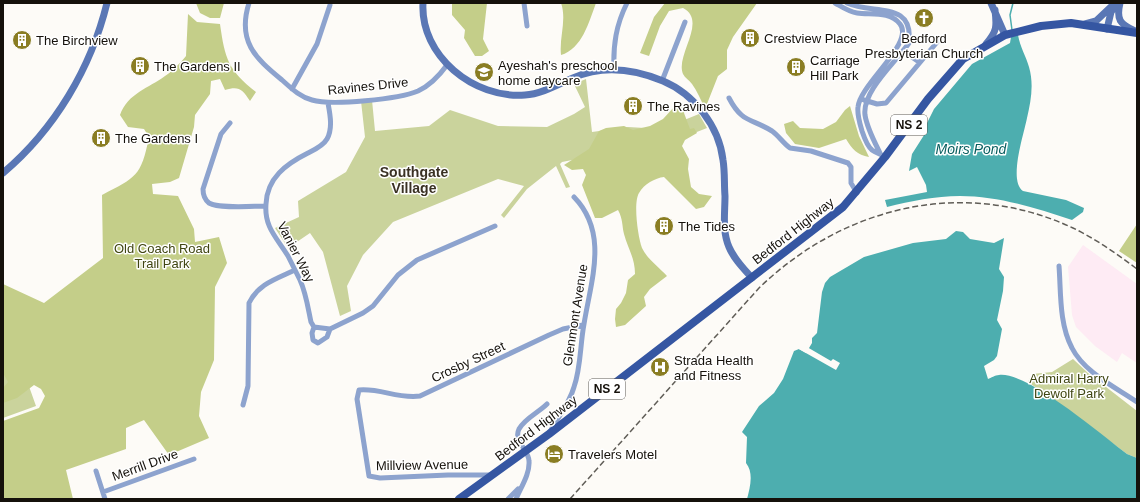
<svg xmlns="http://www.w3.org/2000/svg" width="1140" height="502" font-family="Helvetica,sans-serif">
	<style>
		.industrial { fill: #feebf4 }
		.green { fill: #cad39c }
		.forest { fill: #c4ce89 }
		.water { fill: #4daeaf }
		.pier { fill: #fdfbf7 }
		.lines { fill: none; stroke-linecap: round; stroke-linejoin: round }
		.stream { stroke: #4daeaf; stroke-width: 1.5 }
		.street { stroke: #8da3ce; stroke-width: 5 }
		.secondary { stroke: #5a77b5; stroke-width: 7 }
		.primary { stroke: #3556a2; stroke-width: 8 }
		.rail { stroke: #605d57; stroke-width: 1.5; stroke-dasharray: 6 3; stroke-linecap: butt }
		.labels { text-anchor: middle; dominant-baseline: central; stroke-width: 3; stroke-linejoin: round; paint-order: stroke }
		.shield { fill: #fff; stroke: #5b5854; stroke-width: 1 }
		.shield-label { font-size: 12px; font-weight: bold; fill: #15110b }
		.poi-label { font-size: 13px; fill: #15110b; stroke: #fff; text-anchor: start }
		.street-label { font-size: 13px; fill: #15110b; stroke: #fff }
		.park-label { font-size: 13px; fill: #404612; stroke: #fff }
		.water-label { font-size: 14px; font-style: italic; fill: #085e5f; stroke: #fff }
		.neighbourhood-label { font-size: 14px; font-weight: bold; fill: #3a3123; stroke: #fff }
	</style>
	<rect width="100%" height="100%" fill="#fdfbf7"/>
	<path class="industrial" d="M1083,245L1137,284V363L1122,353L1117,362L1095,346L1076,327L1072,315L1068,267Z"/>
	<path class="green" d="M586,79L592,132L628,127L662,129L699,114L707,128L679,139L562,162L560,164L570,187L566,188L556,166L527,189L504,218L501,215L524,186L498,179L393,222L363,255L347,286L351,311L340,316L323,252L310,233L288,248L275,228L299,217L298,201L346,172L365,137L361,101L372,100L375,131L429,126L450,110L498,126L547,127L574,114L585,107L574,84Z
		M5,319L36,406L3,418Z
		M1073,359L1088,373L1137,411V458L1127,454L1061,405L1028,382L1032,374L1052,372Z"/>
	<path class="forest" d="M196,3H224L220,18H210L200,13Z
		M452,3H487L483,39L489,51L482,56H475L464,38L465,30L452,15Z
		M561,3H596C589,22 582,49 561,55C559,38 567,20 561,3Z
		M665,3H757L733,37L727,50V69L718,76L705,109C701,100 697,91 692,84C689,80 685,78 683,74C675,55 708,21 683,8L669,11L660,26L649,56L640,53L654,17Z
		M188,14L197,22L220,24C225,59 228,70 256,92L250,101C242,89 239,86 225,90L220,79L211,81L210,94L195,115L194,127L179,178L170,182L152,184L153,194L178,196L194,229L195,242L219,237L227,263L215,287L214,360L201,392L199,416L209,438L169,455L144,420L126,428V449L66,470L73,499H3V421L39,408L45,396L41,389L34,385L17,398L3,403V388L8,382L3,373V284L44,303L103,258L102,195C136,177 141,177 149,137L144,129L128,127L120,115C128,93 149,88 165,76C173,71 180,63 186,56Z
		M682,103L685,106L684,113L690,129L694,128L697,133L685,140L682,146L689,159L688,169L691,187L699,194L712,196L704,207L696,209L664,177C655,178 644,184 639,193C633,203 638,237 642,248C647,259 659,267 667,276L650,289L644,297L646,306L625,325L616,327L615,319L616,309L621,303L626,293L628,280L635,274C635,258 628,249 624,234C622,226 623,219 618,210L602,218H595L582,185L586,175L583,169L572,170L564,165L589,149L599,131L606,128L624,126L633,130L650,126L663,119L675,106Z
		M850,106L859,136L869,157C857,155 852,149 846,139L819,148L795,144L786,133L784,124L793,121L800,128L823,129L836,122L845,110Z
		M1137,224V263L1119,251Z"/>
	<path class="water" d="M1018,35C1020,47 1026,56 1029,67C1034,84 1031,101 1027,118C1024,134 1008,181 1023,191L1066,200L1084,208L1083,212L1072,220C1036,208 998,196 960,196C935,196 911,201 887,207L885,200L927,192L926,185L917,167L909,171L912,154L926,132L927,123L934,109L972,64L1010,43L1011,37Z
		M956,231L963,232L970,239L994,243L1004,238L999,269L1004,277L1003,291L997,320L1002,329L997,356L994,360L984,366L988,379C991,378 995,375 999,375C1027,371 1103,436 1127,454L1137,458V499H747C750,487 754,473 746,463L747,437L742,432L759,406L774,393L783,379L794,351L799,349L806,353L812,343V338L817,333L822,292L825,283L830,277L864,257L913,243L946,239Z"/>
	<path class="pier" d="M800,347L805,350L807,347L831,361L833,359L840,363L836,370L797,348Z"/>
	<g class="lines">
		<path class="stream" d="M1012,30L1010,15L1013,3"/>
		<path class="street" d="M249,3C237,41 255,58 282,80C291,88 300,97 312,100C332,106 399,99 418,91C431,85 439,76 447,65
			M524,3L527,26
			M835,3C842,7 849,12 857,13C871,15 890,11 900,24C915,43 860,84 858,107C857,115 860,124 862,131C864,137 867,146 872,150C876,153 881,154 885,157
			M847,3C873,15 914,0 909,43C896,62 862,91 865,115C867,128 874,141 880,153
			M903,51L919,62
			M614,70C613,45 616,25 627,3
			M662,81L685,22
			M292,89L317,44L330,5
			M729,98C742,123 751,118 772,131C779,136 783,143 790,148L811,151L848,163L851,167V183L857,193
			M864,100L877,104L886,103L938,41
			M328,103C330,114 333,128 327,139C323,146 314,150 308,153C286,164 267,178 266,204C264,227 277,238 288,256C292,264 296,272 300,280C306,293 308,308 311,322L314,327L330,329L363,313L373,306L398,275L417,260L495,226
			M230,123L221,134L203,189C203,195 204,199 209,203C219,209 253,206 265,206
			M1059,266C1061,292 1059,324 1072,348C1084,372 1115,387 1137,402
			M314,327L312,333L313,340L318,343L327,337L330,329
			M243,405L248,386L249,303C258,284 276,279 295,270
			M551,430C559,416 570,402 574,387C581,367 580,345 584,324C591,280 609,233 574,197
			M96,471L105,499
			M490,475H448L380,478L369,476L357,399L359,390C381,388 397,399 420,396L549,335L563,329L583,325
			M103,492L194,459
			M508,499L518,489
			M516,499C521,487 530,474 529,461C529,450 513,441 519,429C525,418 538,413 547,404"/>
		<path class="secondary" d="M423,3C420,56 474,99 525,95C541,94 557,85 573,78C602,65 634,69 663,81C694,94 719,126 723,160C725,172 724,184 725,196C725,213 722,231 729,247C734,259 743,268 752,278
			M991,3L1005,35
			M1120,3C1116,20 1120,24 1135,31
			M1085,24L1096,21L1115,3
			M1107,29L1111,12L1115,6
			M986,44C997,31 997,27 995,10
			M3,173C55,129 91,68 107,3"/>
		<path class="primary" d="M459,499L549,434L843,207L885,157L928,99L963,59L1005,35L1041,26L1071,23L1137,33"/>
		<path class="rail" d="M570,499L759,288C844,206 964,177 1073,228C1096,239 1117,254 1137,269"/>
	</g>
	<defs>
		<symbol id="church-disc" viewBox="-11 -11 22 22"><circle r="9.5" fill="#8a7d23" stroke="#fff"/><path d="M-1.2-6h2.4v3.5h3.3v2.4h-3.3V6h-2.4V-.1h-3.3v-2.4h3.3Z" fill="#fff"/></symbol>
		<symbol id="building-disc" viewBox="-11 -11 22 22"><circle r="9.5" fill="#8a7d23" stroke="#fff"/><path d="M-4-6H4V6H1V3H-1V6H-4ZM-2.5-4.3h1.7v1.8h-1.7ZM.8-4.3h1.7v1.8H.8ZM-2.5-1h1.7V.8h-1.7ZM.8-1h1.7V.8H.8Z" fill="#fff"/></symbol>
		<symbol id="school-disc" viewBox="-11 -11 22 22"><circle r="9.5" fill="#8a7d23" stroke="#fff"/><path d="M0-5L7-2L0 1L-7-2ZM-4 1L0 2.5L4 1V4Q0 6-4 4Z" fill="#fff"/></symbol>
		<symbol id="hospital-disc" viewBox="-11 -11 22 22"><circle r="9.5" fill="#8a7d23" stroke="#fff"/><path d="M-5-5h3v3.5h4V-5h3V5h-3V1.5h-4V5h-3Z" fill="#fff"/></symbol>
		<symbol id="hotel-disc" viewBox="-11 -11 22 22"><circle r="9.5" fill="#8a7d23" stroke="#fff"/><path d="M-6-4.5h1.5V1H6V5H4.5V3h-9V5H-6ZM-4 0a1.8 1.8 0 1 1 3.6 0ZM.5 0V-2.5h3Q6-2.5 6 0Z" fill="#fff"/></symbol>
	</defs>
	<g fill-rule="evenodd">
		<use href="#church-disc" x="913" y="7" width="22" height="22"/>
		<use href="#building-disc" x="739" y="27" width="22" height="22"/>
		<use href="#building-disc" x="11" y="29" width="22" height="22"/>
		<use href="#building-disc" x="129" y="55" width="22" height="22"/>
		<use href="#building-disc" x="785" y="56" width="22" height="22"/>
		<use href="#school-disc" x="473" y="61" width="22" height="22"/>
		<use href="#building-disc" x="622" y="95" width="22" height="22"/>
		<use href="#building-disc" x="90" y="127" width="22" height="22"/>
		<use href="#building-disc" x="653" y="215" width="22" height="22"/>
		<use href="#hospital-disc" x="649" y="356" width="22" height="22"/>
		<use href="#hotel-disc" x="543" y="443" width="22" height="22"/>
	</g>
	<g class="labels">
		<g class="shield">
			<rect x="891" y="115" width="36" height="20" rx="3"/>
			<rect x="589" y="379" width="36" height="20" rx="3"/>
		</g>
		<g class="shield-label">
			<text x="909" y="125">NS 2</text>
			<text x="607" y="389">NS 2</text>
		</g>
		<g class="poi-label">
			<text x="764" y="38">Crestview Place</text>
			<text x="924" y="38" text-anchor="middle">Bedford<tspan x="924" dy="15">Presbyterian Church</tspan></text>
			<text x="36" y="40">The Birchview</text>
			<text x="810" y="60">Carriage<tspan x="810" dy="15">Hill Park</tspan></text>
			<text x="498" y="65">Ayeshah's preschool<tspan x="498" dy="15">home daycare</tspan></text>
			<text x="154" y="66">The Gardens II</text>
			<text x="647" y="106">The Ravines</text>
			<text x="115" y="138">The Gardens I</text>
			<text x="678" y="226">The Tides</text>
			<text x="674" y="360">Strada Health<tspan x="674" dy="15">and Fitness</tspan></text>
			<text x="568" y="454">Travelers Motel</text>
		</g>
		<g class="street-label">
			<text transform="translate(368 86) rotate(-6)">Ravines Drive</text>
			<text transform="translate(793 231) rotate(-38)">Bedford Highway</text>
			<text transform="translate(296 252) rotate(63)">Vanier Way</text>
			<text transform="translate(575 315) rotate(-81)">Glenmont Avenue</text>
			<text transform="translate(468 362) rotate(-25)">Crosby Street</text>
			<text transform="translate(536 428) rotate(-37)">Bedford Highway</text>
			<text transform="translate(145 465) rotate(-20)">Merrill Drive</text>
			<text transform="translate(422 465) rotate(-1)">Millview Avenue</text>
		</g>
		<g class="park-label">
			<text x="162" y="248">Old Coach Road<tspan x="162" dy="15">Trail Park</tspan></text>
			<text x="1069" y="378">Admiral Harry<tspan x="1069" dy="15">Dewolf Park</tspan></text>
		</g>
		<g class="water-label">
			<text x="971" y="149">Moirs Pond</text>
		</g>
		<g class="neighbourhood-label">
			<text x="414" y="172">Southgate<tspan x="414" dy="16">Village</tspan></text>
		</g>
	</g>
	<rect width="1140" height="502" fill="none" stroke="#15110b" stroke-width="8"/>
</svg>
